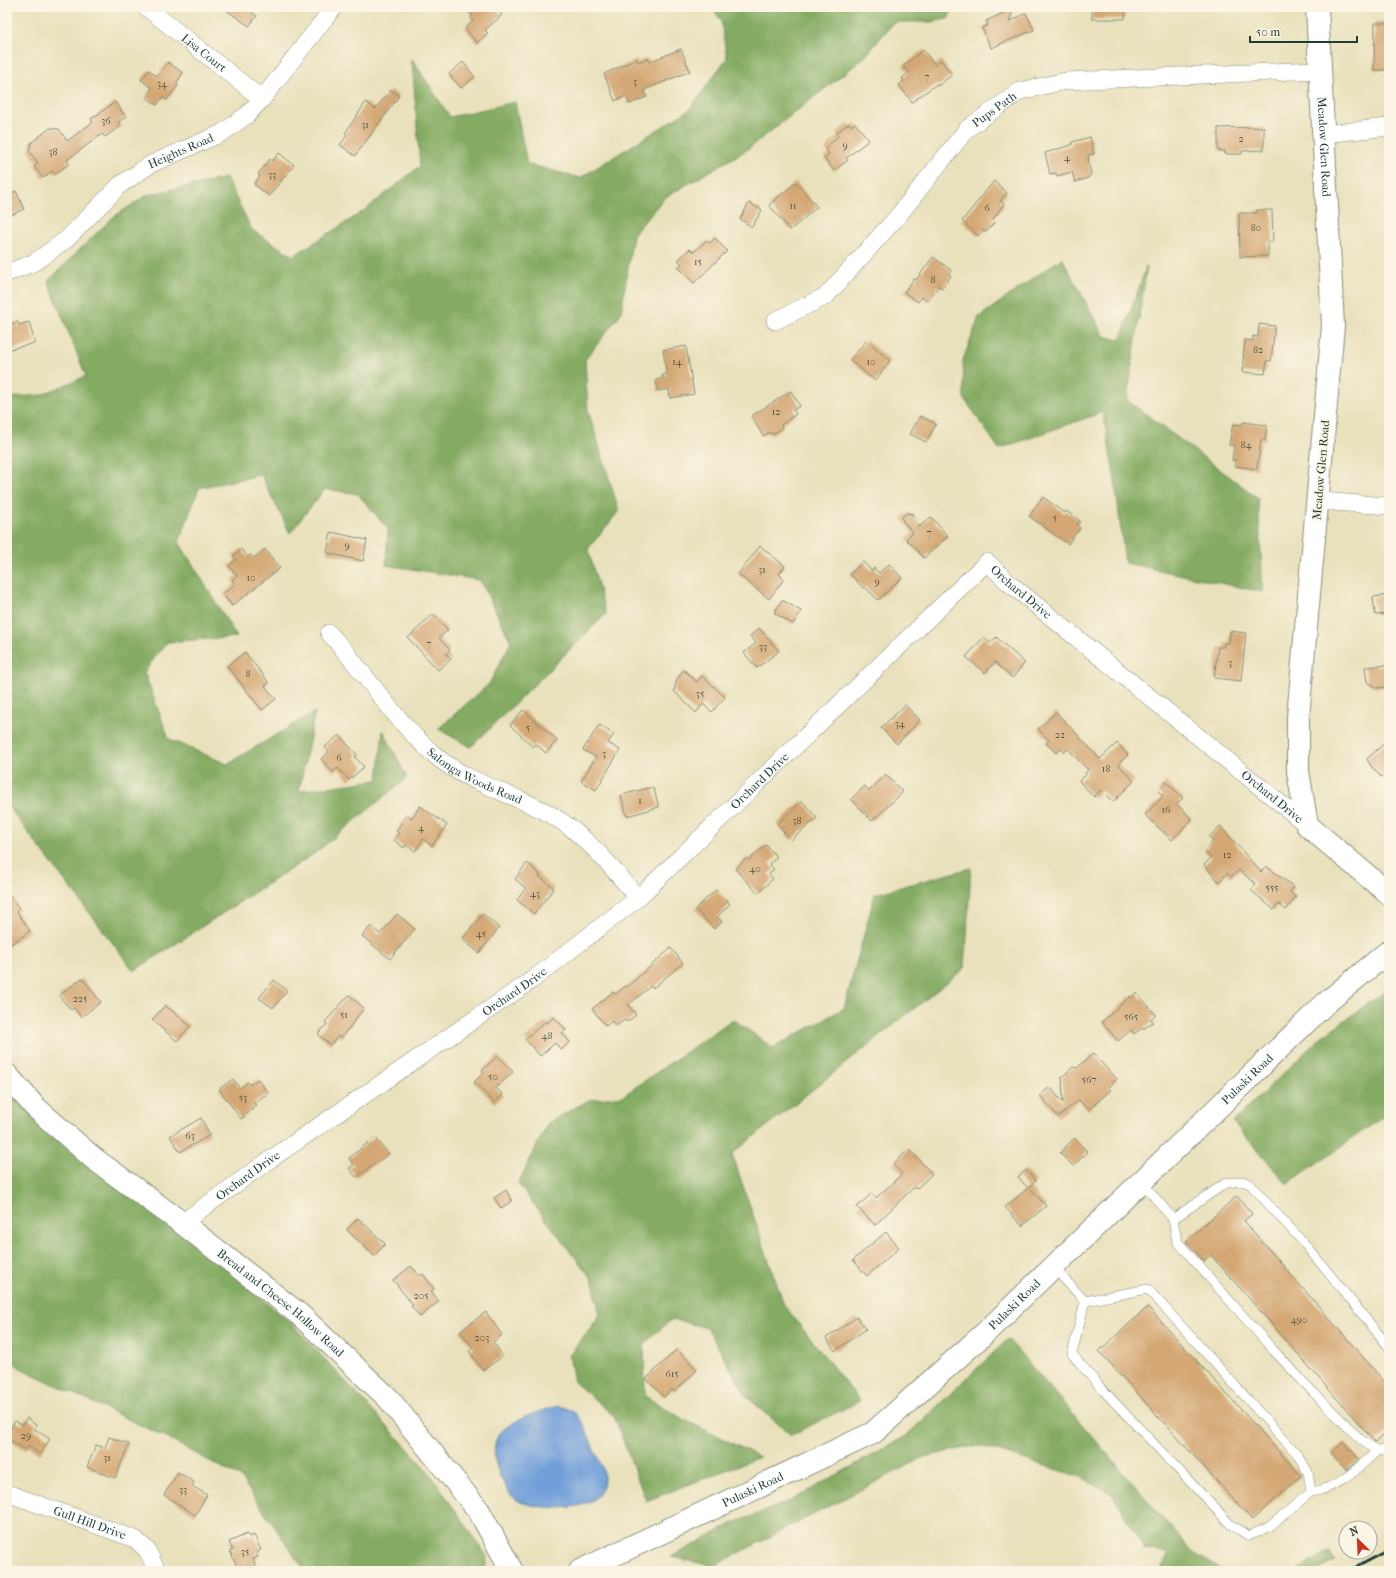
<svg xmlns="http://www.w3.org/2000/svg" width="1396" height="1578" font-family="'IM FELL French Canon',serif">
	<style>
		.forest { fill: #84ab62; stroke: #52744b }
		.water { fill: #719fd9; stroke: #486e86 }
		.building { fill: #d4a875 }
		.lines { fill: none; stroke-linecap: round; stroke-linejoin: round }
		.lane-casing { stroke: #848f78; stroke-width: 10 }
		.street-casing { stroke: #848f78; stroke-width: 18 }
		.secondary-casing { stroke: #848f78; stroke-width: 24 }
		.lane { stroke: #fff; stroke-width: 9 }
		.street { stroke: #fff; stroke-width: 17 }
		.secondary { stroke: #fff; stroke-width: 22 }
		.rail { stroke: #1f3d34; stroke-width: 3 }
		.labels { text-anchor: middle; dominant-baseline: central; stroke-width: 3.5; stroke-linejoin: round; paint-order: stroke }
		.number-label { font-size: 10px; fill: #4c5844 }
		.street-label { font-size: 12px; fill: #1f3d34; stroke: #fcf5e5 }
	</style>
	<rect width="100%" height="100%" fill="#fcf5e5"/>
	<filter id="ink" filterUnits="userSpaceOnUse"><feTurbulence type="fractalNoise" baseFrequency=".025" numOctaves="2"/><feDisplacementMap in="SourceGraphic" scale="8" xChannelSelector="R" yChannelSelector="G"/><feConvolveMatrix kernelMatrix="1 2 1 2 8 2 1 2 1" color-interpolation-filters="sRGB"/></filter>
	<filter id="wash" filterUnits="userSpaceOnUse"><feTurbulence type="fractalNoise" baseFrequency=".012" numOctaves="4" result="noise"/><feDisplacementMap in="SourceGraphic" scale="16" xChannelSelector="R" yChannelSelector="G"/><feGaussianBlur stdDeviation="0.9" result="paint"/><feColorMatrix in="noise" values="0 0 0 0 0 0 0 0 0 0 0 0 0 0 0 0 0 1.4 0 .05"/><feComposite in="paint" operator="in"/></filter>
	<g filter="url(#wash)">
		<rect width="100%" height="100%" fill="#e9e1bc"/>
		<path class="forest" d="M712,7H953L948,19L930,22H894L864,58L748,149L664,198L633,235L621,313L585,360L588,410L619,511L588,549L606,614L471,747L438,729L489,684L511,642L480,580L386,565L388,529L358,494L325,489L290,533L261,475L199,488L179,542L237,637L167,642L144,672L169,739L227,764L315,712L299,791L378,780L383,730L407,778L315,853L134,971L7,805V398L41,395L86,376L48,281L112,218L147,195L226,178L252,230L293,256L364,211L420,166L412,59L450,117L515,102L527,164L580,178L689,110L727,58L721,21Z
			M1062,258L1104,336L1120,340L1147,265L1127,400L1258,498L1263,592L1125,563L1115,481L1103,412L999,449L964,398L963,360L979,317Z
			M971,868L965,968L732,1154L784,1305L860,1401L791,1435L747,1397L707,1328L672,1319L644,1344L645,1396L683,1419L760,1457L646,1501L614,1416L574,1382L569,1355L600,1315L592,1279L518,1184L548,1123L589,1100L623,1096L733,1019L773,1048L844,1008L875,894Z
			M1389,989V1113L1287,1184L1233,1122L1321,1037Z
			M7,1087L290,1322L426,1468L487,1556L485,1571H302L304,1569L240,1477L159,1434L20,1368L7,1356Z
			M1008,1339L1192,1552L1224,1571H1159L1162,1568L1169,1552L1145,1550L1112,1494L1081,1477L978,1445L924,1457L714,1566L671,1557L732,1524L792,1500L906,1436Z
			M1330,1551L1336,1561L1317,1571H1295Z"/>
		<path class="water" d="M558,1406C562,1407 568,1408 572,1411C584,1419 589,1437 594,1450C598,1458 605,1469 604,1478C604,1509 565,1509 544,1507C530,1505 517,1504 509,1492C499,1478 487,1449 500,1433C510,1421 543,1409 558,1406Z"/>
		<g id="blocks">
			<path class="building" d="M222,7H255L251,12L257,16L249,26Z
				M465,7H495L502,15L485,30L488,33L477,43L465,28L473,21L471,18L473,16Z
				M1092,7H1125V19H1092Z
				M1014,8L1009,22L1026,13L1034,30L991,48L982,28L988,25L986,21Z
				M1375,23H1389V70H1374Z
				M681,49L690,71L644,90L647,97L629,104L626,96L615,101L604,74L637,59L638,62L648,58L649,62Z
				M923,50L935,65L941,60L952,75L938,86L937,84L912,102L899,85L904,81L902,78L909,73L903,66Z
				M168,62L183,73L176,83L178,85L167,100L163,97L157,105L146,97L152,88L141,80L149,70L157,76Z
				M463,62L475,77L461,88L449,74Z
				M391,90L399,96L355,156L340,145L347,135L345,133L366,102L375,109Z
				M115,102L126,117L118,122L121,126L105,137L102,134L67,160L69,164L55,174L52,171L43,178L34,166L38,163L29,151L31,143L50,128L59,129L67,141L93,122L91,119Z
				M849,123L851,126L855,123L869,140L846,158L848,160L834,171L824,158L829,154L825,149L838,136L836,133Z
				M1264,127V150L1242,151V154H1225V151H1218V128Z
				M1090,137L1094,154L1088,155L1089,161H1088L1091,174L1088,178L1075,182L1072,172L1057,176L1056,173L1050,174L1045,153L1072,145V142Z
				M279,153L294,165L269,196L254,184L260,176L258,174L270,159L272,161Z
				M994,181L1007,193L1000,201L1004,204L992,221L994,223L986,232L983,230L978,236L962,221Z
				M796,182L817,207L790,230L769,205Z
				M16,191L24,209L7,217V195Z
				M749,203L762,210L752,227L740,219Z
				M1257,210H1272L1273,242H1268V256L1240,257L1239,213H1257Z
				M715,238L727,251L694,283L678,267L682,264L678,260L690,249L694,252L707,240L710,243Z
				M933,257L951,270L949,274L951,276L942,288L938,286L928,301L922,297L918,302L904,292L914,279L916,280Z
				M18,322L19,325L29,322L35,343L7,350V325Z
				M1259,324L1275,326L1271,361L1267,360L1265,374L1242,372L1245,340L1253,341V336L1258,337Z
				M867,340L890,361L875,381L850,360Z
				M686,346L694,394L670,398L669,389L658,391L656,380L663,378L662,375H667L663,350Z
				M791,391L800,406L793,410L796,414L781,425L782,428L771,435L770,432L763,436L751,416Z
				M920,416L936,424L926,442L910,434Z
				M1243,422L1267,425L1265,440H1261L1257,469L1235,466L1236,460H1232L1234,446L1229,445L1233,424L1242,425Z
				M1043,497L1064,513L1066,511L1080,521L1077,525L1080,528L1068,544L1029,516Z
				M907,513L913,514L919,527L931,517L948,536L924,558L906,539L913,533L903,521L902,517Z
				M331,532L367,540L363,561L327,553Z
				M760,546L785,566L779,574L784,579L769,599L738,574Z
				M241,549L248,557L251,555L254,558L265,549L280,568L232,606L223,594L235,584L232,580L237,576L229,566L236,560L233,556Z
				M863,562L872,571L874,568L879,573L889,564L902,578L878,600L865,587L863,588L850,574Z
				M1389,595V614L1375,615L1373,597Z
				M782,600L801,611L793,624L774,613Z
				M433,614L448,630L439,638L450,650L446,654L451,659L438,670L408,638Z
				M759,628L779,651L757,668L744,653L756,643L750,636Z
				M1230,631L1246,633L1241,681L1214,678L1218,647H1224V643H1229Z
				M984,637L990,643L996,637L1025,663L1012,678L995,662L985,673L966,657Z
				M245,652L269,683L265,686L276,699L262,710L227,666Z
				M1389,665V687L1376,688L1367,682L1365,667Z
				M684,670L697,682L702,676L725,697L712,712L703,704L696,713L674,691L677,679Z
				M905,705L920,720L897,744L881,728Z
				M523,710L557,740L546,753L536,744L533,747L510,725Z
				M1056,712L1100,759L1117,743L1128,755L1118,764L1134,781L1113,802L1101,790L1094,797L1079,781L1086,775L1085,773L1088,770L1068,749L1064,752L1061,749L1056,753L1046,743L1049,740L1038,729Z
				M599,725L614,734L608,743L620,750L596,790L581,781L596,757L583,750Z
				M339,735L357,755L355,757L364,767L349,780L338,768L333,772L321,759L329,752L325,747Z
				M1389,739V770L1381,777L1371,766L1367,759Z
				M886,775L903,792L872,821L851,799L865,786L869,791Z
				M1166,782L1183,798L1177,804L1192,819L1172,840L1145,815L1163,796L1158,791Z
				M653,787L659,807L627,816L621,795Z
				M802,801L817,818L791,840L777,824Z
				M420,806L447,825L432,846L423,839L415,851L406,845L404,848L394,840L399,833L396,831L407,815L412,818Z
				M1220,826L1261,872L1266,866L1294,887L1290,892L1296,897L1286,910L1279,904L1274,910L1251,890L1256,884L1239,870L1231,877L1227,873L1219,882L1204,865L1211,858L1204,851L1213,841L1209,837Z
				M766,845L777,857L769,864L774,869L769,874L773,879L758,893L735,869L747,858L749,860Z
				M527,863L540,874L539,876L554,888L534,914L517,900L526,888L515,879Z
				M716,890L730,904L717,917L722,922L714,929L695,909Z
				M7,891L20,910L17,912L30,931L7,947Z
				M397,914L415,929L390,959L362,936L371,926L380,934Z
				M483,914L499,928L479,953L462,939Z
				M671,948L683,963L653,988L651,986L628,1005L636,1015L627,1022L625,1020L616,1026L612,1021L606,1026L592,1009L613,992L615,994L626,986L627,987Z
				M82,978L101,1002L81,1017L74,1008L71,1010L59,996Z
				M274,980L287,991L273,1008L259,998Z
				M1137,993L1156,1015L1151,1019L1153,1022L1143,1029L1142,1028L1134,1034L1131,1030L1118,1041L1102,1022L1130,996L1131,998Z
				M349,995L364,1008L341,1038L338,1036L330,1045L318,1034L327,1024L325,1022Z
				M165,1005L190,1026L177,1041L152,1020Z
				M554,1017L566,1030L562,1033L570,1042L561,1050L555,1043L540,1056L525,1039L545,1022L547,1023Z
				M1093,1054L1117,1079L1108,1087L1111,1090L1088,1110L1079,1100L1058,1117L1040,1095L1050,1087L1063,1103L1062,1077L1073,1067L1077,1068Z
				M498,1056L513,1072L496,1088L503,1095L494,1103L474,1082L484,1073L482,1070Z
				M233,1079L240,1088L248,1082L250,1085L258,1079L268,1093L254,1103L256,1106L252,1108L253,1109L241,1119L219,1089Z
				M201,1118L210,1135L180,1152L170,1136Z
				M375,1137L389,1154L356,1177L349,1168L354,1165L349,1158Z
				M1074,1138L1088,1152L1073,1166L1060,1153Z
				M909,1149L932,1174L916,1189L914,1187L875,1225L857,1207L872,1193L876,1198L902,1174L893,1164Z
				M1026,1170L1036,1181L1029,1187L1046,1206L1022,1226L1005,1207L1028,1188L1018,1177Z
				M506,1190L512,1201L501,1208L494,1198Z
				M1237,1196L1252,1214L1244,1221L1389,1387V1430L1375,1442L1211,1255L1204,1261L1186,1241Z
				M358,1218L385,1244L374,1256L347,1230Z
				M886,1232L899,1248L867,1276L853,1260Z
				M411,1266L420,1276L423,1274L434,1289L431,1291L439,1301L420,1317L411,1306L413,1305L393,1280Z
				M1148,1307L1301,1476L1252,1520L1099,1351Z
				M486,1312L502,1335L493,1342L503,1356L483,1370L469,1351L473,1348L460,1331Z
				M857,1317L866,1329L835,1351L826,1338Z
				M677,1349L697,1370L674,1392L672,1389L664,1397L646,1379Z
				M27,1418L36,1425L34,1429L50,1439L40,1454L28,1446L26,1450L7,1438V1434L15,1421L22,1425Z
				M109,1437L129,1444L115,1478L87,1467L96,1445L105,1448Z
				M1344,1442L1359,1459L1346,1470L1331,1453Z
				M178,1472L194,1482L192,1486L207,1495L195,1515L164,1495Z
				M247,1534L249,1537L254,1535L261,1550L256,1553L258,1557L253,1559L258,1571H239L230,1551L233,1550L229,1542Z"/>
		</g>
	</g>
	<g filter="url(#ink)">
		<use href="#blocks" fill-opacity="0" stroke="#848f78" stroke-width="1"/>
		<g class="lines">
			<defs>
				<path id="lane" d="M1141,1181L1173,1219L1177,1241L1274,1351L1314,1393L1360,1439L1377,1451L1389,1450
					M1173,1219L1226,1183L1242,1181L1250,1184L1303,1242L1389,1347
					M1053,1267L1085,1301L1072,1354L1100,1387L1230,1524L1249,1536L1269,1527L1311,1492L1308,1472L1297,1454L1148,1289L1085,1301
					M1311,1492C1338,1489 1358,1468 1377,1451"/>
				<g id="street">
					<path id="s1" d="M146,7L262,99"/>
					<path d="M1323,134L1389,127"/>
					<path id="s2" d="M7,273L35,262L67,239L120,185L151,164L222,133L247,115L262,99L334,7"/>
					<path id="s3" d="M775,321L826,296L898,216L967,129L1020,91L1066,81L1319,70"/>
					<path d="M1319,501L1389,506"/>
					<path id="s4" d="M329,633C367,674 393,720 437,757C471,785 516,794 553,816C587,836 613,869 638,898"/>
					<path id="s5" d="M182,1223L268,1161L532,980L638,898L987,562L1009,583L1307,825"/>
					<path id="s6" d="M7,1493L135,1539L147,1550L157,1571"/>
				</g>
				<g id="secondary">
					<path id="s7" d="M1317,7L1333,326L1298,717V771L1307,825L1389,894"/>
					<path id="s8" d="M7,1075L35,1107L93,1158L182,1223L300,1315L388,1398L479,1511L512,1571"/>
					<path id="s9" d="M580,1571L873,1433L985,1333L1326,1003L1389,951"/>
				</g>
			</defs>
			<use href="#lane" class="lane-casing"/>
			<use href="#street" class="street-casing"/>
			<use href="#secondary" class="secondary-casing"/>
			<use href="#lane" class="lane"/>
			<use href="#street" class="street"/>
			<use href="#secondary" class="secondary"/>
			<path class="rail" d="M1349,1571L1389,1550"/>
		</g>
	</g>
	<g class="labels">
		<g class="number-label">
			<text x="927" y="77">7</text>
			<text x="635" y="82">3</text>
			<text x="162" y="84">34</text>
			<text x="106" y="121">36</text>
			<text x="365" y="125">31</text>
			<text x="1241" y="139">2</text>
			<text x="845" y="146">9</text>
			<text x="53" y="152">38</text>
			<text x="1067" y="158">4</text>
			<text x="272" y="175">33</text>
			<text x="793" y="206">11</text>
			<text x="987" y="208">6</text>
			<text x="1256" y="228">80</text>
			<text x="698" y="262">15</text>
			<text x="933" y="280">8</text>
			<text x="1258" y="350">82</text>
			<text x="677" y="362">14</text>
			<text x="871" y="362">10</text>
			<text x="776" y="412">12</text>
			<text x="1246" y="445">84</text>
			<text x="1055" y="518">5</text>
			<text x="929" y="533">7</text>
			<text x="347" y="546">9</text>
			<text x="762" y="570">31</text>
			<text x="251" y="578">10</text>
			<text x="877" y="582">9</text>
			<text x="429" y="644">7</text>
			<text x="763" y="647">33</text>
			<text x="1230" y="663">3</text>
			<text x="248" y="674">8</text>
			<text x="700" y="694">35</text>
			<text x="900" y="724">34</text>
			<text x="528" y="728">5</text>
			<text x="1060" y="735">22</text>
			<text x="604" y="754">3</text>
			<text x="339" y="758">6</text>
			<text x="1106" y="769">18</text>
			<text x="640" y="801">1</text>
			<text x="1166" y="810">16</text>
			<text x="797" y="821">38</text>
			<text x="421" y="828">4</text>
			<text x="1227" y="855">12</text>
			<text x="755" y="869">40</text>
			<text x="1272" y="888">555</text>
			<text x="535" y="894">43</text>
			<text x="481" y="934">45</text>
			<text x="80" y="999">225</text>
			<text x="344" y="1015">51</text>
			<text x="1131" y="1017">565</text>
			<text x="547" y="1036">48</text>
			<text x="493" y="1077">50</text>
			<text x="1089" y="1080">567</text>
			<text x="243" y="1098">53</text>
			<text x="190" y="1136">63</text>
			<text x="421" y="1296">205</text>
			<text x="1299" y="1320">490</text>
			<text x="482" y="1338">203</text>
			<text x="672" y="1374">615</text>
			<text x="26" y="1436">29</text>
			<text x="107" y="1458">31</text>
			<text x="183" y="1490">33</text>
			<text x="245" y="1552">35</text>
		</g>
		<g class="street-label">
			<text stroke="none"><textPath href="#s1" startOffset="74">Lisa Court</textPath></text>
			<text stroke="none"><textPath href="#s3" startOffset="309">Pups Path</textPath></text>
			<text stroke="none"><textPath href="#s7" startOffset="140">Meadow Glen Road</textPath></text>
			<text stroke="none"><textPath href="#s2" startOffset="215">Heights Road</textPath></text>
			<text transform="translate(1321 470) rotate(-85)">Meadow Glen Road</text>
			<text stroke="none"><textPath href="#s5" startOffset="1090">Orchard Drive</textPath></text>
			<text stroke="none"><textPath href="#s4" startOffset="207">Salonga Woods Road</textPath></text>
			<text stroke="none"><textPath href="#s5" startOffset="729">Orchard Drive</textPath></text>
			<text stroke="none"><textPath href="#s5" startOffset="1414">Orchard Drive</textPath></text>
			<text stroke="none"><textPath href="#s5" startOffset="405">Orchard Drive</textPath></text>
			<text stroke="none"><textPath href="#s9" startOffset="839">Pulaski Road</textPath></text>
			<text stroke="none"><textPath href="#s5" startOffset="81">Orchard Drive</textPath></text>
			<text stroke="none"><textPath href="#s8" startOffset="357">Bread and Cheese Hollow Road</textPath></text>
			<text stroke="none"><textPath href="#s9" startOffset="515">Pulaski Road</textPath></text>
			<text stroke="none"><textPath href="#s9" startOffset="191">Pulaski Road</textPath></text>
			<text stroke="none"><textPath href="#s6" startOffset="88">Gull Hill Drive</textPath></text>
		</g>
	</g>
	<rect width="1396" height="1578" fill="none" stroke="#fcf5e5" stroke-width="24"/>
	<g transform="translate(1358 1540) rotate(336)"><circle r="19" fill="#fcf5e5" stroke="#a4ab9e"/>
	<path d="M0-3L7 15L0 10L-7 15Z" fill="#c8321e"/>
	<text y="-6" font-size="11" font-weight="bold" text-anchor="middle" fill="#1f3d34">N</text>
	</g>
	<path d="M1250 36v6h107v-6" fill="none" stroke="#1f3d34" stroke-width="2"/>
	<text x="1256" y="36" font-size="12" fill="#1f3d34" stroke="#fcf5e5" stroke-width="3" paint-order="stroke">50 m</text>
</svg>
